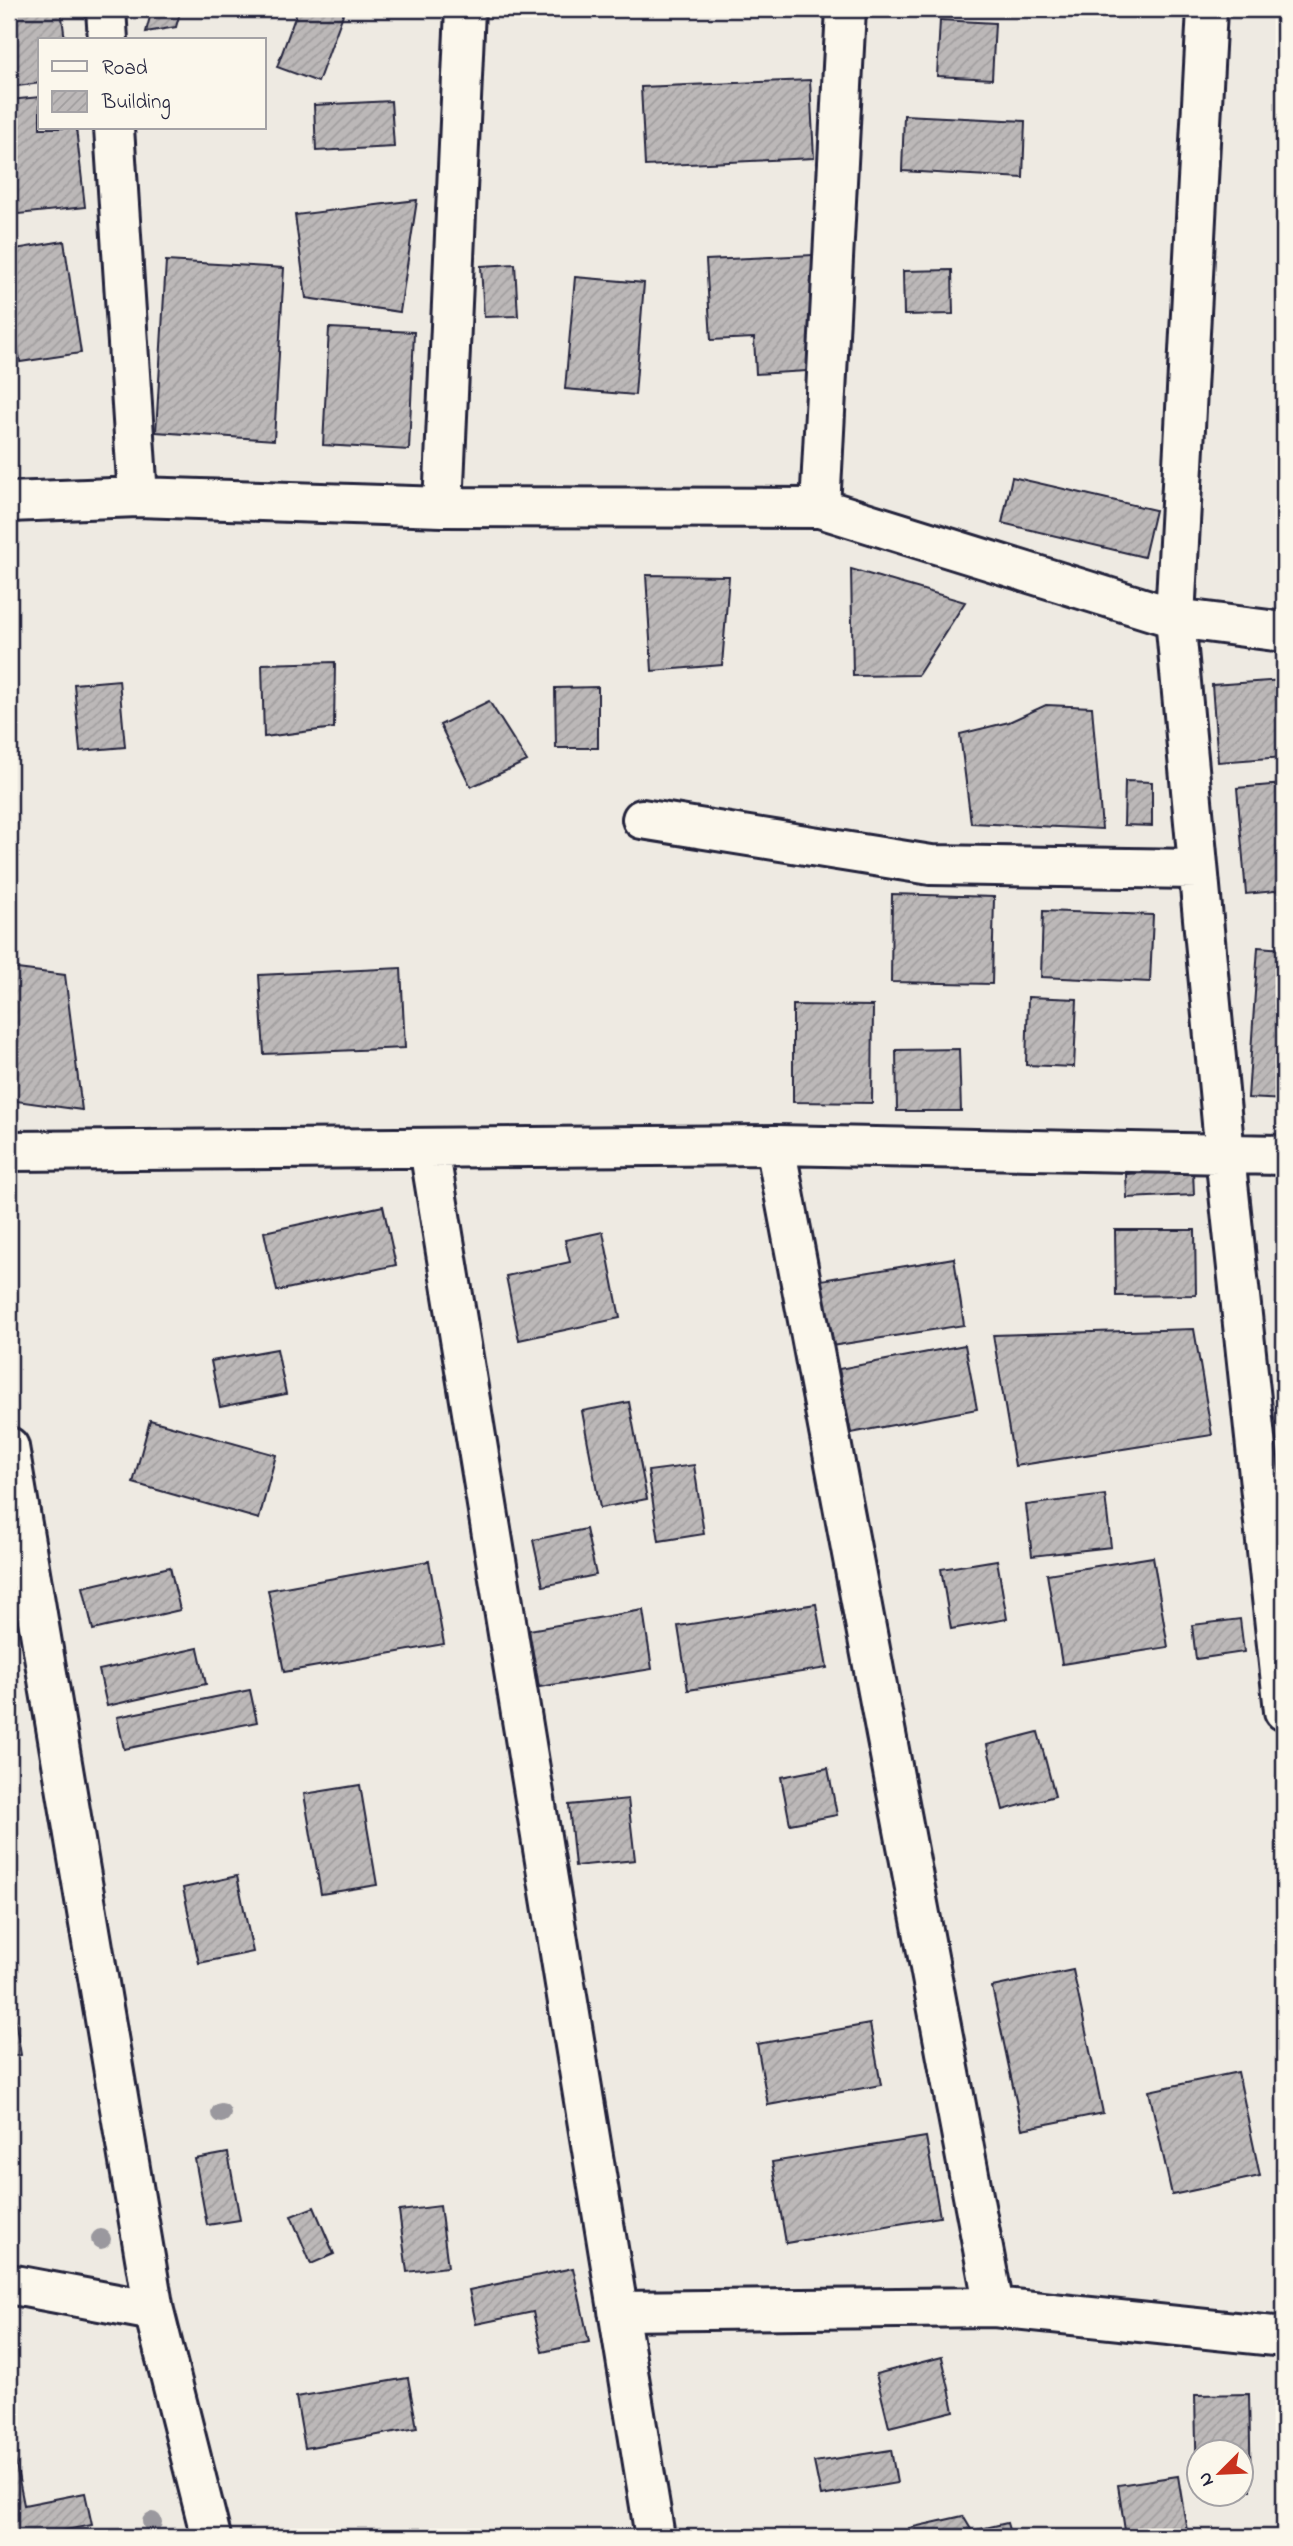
<svg xmlns="http://www.w3.org/2000/svg" width="1293" height="2546" font-family="'Indie Flower',sans-serif">
	<style>
		.building { fill: url(#building-hatch); stroke: #22223b; stroke-width: 2 }
		.lines { fill: none; stroke-linecap: round; stroke-linejoin: round }
		.minor-casing { stroke: #22223b; stroke-width: 44 }
		.minor { stroke: #fbf7ec; stroke-width: 38 }
		.tree { fill: #9a989e }
	</style>
	<defs>
		<pattern id="building-hatch" width="6" height="6" patternUnits="userSpaceOnUse" patternTransform="scale(1.75)"><rect width="6" height="6" fill="#bcb8b8"/><path d="M-1 1l2-2M0 6l6-6M5 7l2-2" fill="none" stroke="#a19e9f"/></pattern>
	</defs>
	<rect width="100%" height="100%" fill="#eeeae2"/>
	<filter id="ink" filterUnits="userSpaceOnUse"><feTurbulence type="fractalNoise" baseFrequency=".0143" numOctaves="2"/><feDisplacementMap in="SourceGraphic" scale="14" xChannelSelector="R" yChannelSelector="G"/><feConvolveMatrix kernelMatrix="1 2 1 2 8 2 1 2 1" color-interpolation-filters="sRGB"/></filter>
	<g filter="url(#ink)">
		<path class="building" d="M9,9H61L65,40H40V83L9,87Z
			M152,9H181L176,27L146,32Z
			M298,9H345L318,82L277,67Z
			M940,20L995,23L992,79L937,76Z
			M810,80L814,158L645,166L641,87Z
			M40,97V128H76L85,207L9,215V100Z
			M391,101L394,147L316,151L314,105Z
			M904,115L1025,121L1023,178L902,171Z
			M417,200L400,312L306,298L295,215Z
			M64,241L81,353L20,362L9,288V250Z
			M835,254L842,369L756,374L754,338L711,340L706,260Z
			M166,261L284,268L274,440L156,432Z
			M515,264L518,316L484,317L481,266Z
			M952,270L953,314L904,315L903,271Z
			M575,277L644,283L635,395L565,389Z
			M329,328L414,332L409,450L323,445Z
			M1012,477L1155,510L1144,557L1002,523Z
			M851,569L965,602L918,675L853,676Z
			M646,575L729,576L722,665L652,671Z
			M335,662L334,728L264,737L262,664Z
			M119,680L125,747L80,751L74,684Z
			M1284,680V757L1218,762L1212,685Z
			M598,687V748H556L555,688Z
			M489,701L527,761L471,787L440,725Z
			M1046,705L1092,707L1102,829L971,823L960,734L1009,722Z
			M1125,781L1152,782V826L1124,825Z
			M1284,784V890L1246,894L1237,788Z
			M892,894L994,897L992,984L891,982Z
			M1043,911L1153,915L1150,982L1041,977Z
			M1258,947L1284,949V1100L1248,1098Z
			M9,968L65,975L82,1110L9,1100Z
			M401,968L405,1048L264,1054L259,975Z
			M1028,997L1077,999L1074,1067L1026,1065Z
			M793,1005L873,1006L872,1103L793,1102Z
			M959,1049L961,1111H897L896,1050Z
			M1193,1170L1194,1195L1127,1198L1126,1174Z
			M383,1206L396,1265L277,1291L264,1232Z
			M1115,1230H1195L1196,1295L1116,1296Z
			M603,1232L620,1318L519,1340L506,1276L570,1262L565,1240Z
			M954,1258L964,1325L831,1346L821,1280Z
			M1194,1329L1212,1435L1015,1466L993,1335Z
			M965,1345L977,1409L851,1433L839,1369Z
			M277,1349L286,1394L220,1407L211,1361Z
			M629,1402L647,1499L600,1508L582,1411Z
			M150,1420L276,1455L259,1519L133,1483Z
			M694,1465L704,1534L659,1541L648,1471Z
			M1105,1495L1111,1547L1032,1556L1026,1505Z
			M586,1529L596,1575L543,1586L533,1540Z
			M1153,1557L1168,1647L1062,1664L1047,1574Z
			M997,1560L1007,1619L951,1629L941,1569Z
			M429,1561L444,1644L284,1672L268,1590Z
			M170,1567L180,1610L93,1630L83,1587Z
			M816,1604L827,1668L688,1690L678,1626Z
			M643,1610L652,1669L539,1687L529,1630Z
			M1240,1619L1244,1652L1196,1659L1192,1625Z
			M198,1648L206,1684L107,1706L99,1670Z
			M250,1690L257,1722L124,1749L117,1717Z
			M1038,1732L1055,1796L1003,1810L987,1745Z
			M828,1768L837,1815L790,1824L781,1777Z
			M360,1785L377,1885L321,1894L304,1794Z
			M628,1799L635,1860L575,1866L569,1805Z
			M237,1876L253,1952L199,1963L183,1888Z
			M1073,1970L1103,2113L1022,2129L992,1987Z
			M9,1983L21,2055L9,2057Z
			M870,2024L881,2085L768,2105L757,2044Z
			M1238,2072L1260,2176L1172,2195L1149,2091Z
			M926,2137L940,2217L786,2243L772,2162Z
			M228,2153L240,2220L207,2225L195,2159Z
			M440,2206L448,2267L407,2272L399,2211Z
			M314,2207L334,2254L311,2264L291,2216Z
			M573,2268L589,2342L542,2352L533,2312L476,2324L469,2290Z
			M942,2357L954,2411L889,2427L876,2374Z
			M408,2378L417,2428L305,2448L296,2397Z
			M9,2379L17,2424L9,2425Z
			M1249,2394L1251,2490H1240V2452H1198L1197,2490L1195,2395Z
			M13,2449L24,2505L85,2493L92,2525L30,2537H9V2450Z
			M891,2450L897,2483L821,2496L814,2462Z
			M1178,2476L1188,2537H1126L1118,2485Z
			M963,2516L972,2531L1007,2523L1011,2537H911L909,2528Z"/>
		<g class="lines">
			<defs>
				<path id="minor" d="M106,9L108,40
					M1207,9L1175,618L1225,1155L1284,1711
					M114,128L138,497
					M9,502L138,497L443,507L820,508L1175,618L1284,632
					M443,507L465,9
					M820,508L846,9
					M642,819L931,865L1197,869
					M775,1145L994,2307
					M429,1148L655,2537
					M9,1151L775,1145L1284,1155
					M9,1447L154,2311L211,2537
					M9,2284L154,2311
					M618,2311L994,2307L1284,2337"/>
			</defs>
			<use href="#minor" class="minor-casing"/>
			<use href="#minor" class="minor"/>
		</g>
		<g class="tree">
			<circle cx="221" cy="2113" r="10"/>
			<circle cx="101" cy="2239" r="10"/>
			<circle cx="152" cy="2522" r="10"/>
		</g>
	</g>
	<rect width="1293" height="2546" fill="none" stroke="#fbf7ec" stroke-width="35"/>
	<rect x="18" y="18" width="1258" height="2511" fill="none" stroke="#22223b" stroke-width="2.5" filter="url(#ink)"/>
	<rect x="38" y="38" width="228" height="91" fill="#fbf7ec" stroke="#a4a2a5" stroke-width="2"/>
	<rect x="52" y="61" width="35" height="10" fill="#fbf7ec" stroke="#a4a2a5" stroke-width="2"/>
	<text x="102" y="74" font-size="21" fill="#22223b">Road</text>
	<rect x="52" y="91" width="35" height="21" fill="url(#building-hatch)" stroke="#a4a2a5" stroke-width="2"/>
	<text x="102" y="108" font-size="21" fill="#22223b">Building</text>
	<g transform="translate(1220 2473) rotate(246)"><circle r="33" fill="#fbf7ec" stroke="#a4a2a5" stroke-width="2"/>
	<path d="M0-5L12 26L0 18L-12 26Z" fill="#c8321e"/>
	<text y="-10" font-size="19" font-weight="bold" text-anchor="middle" fill="#22223b">N</text>
	</g>
</svg>
